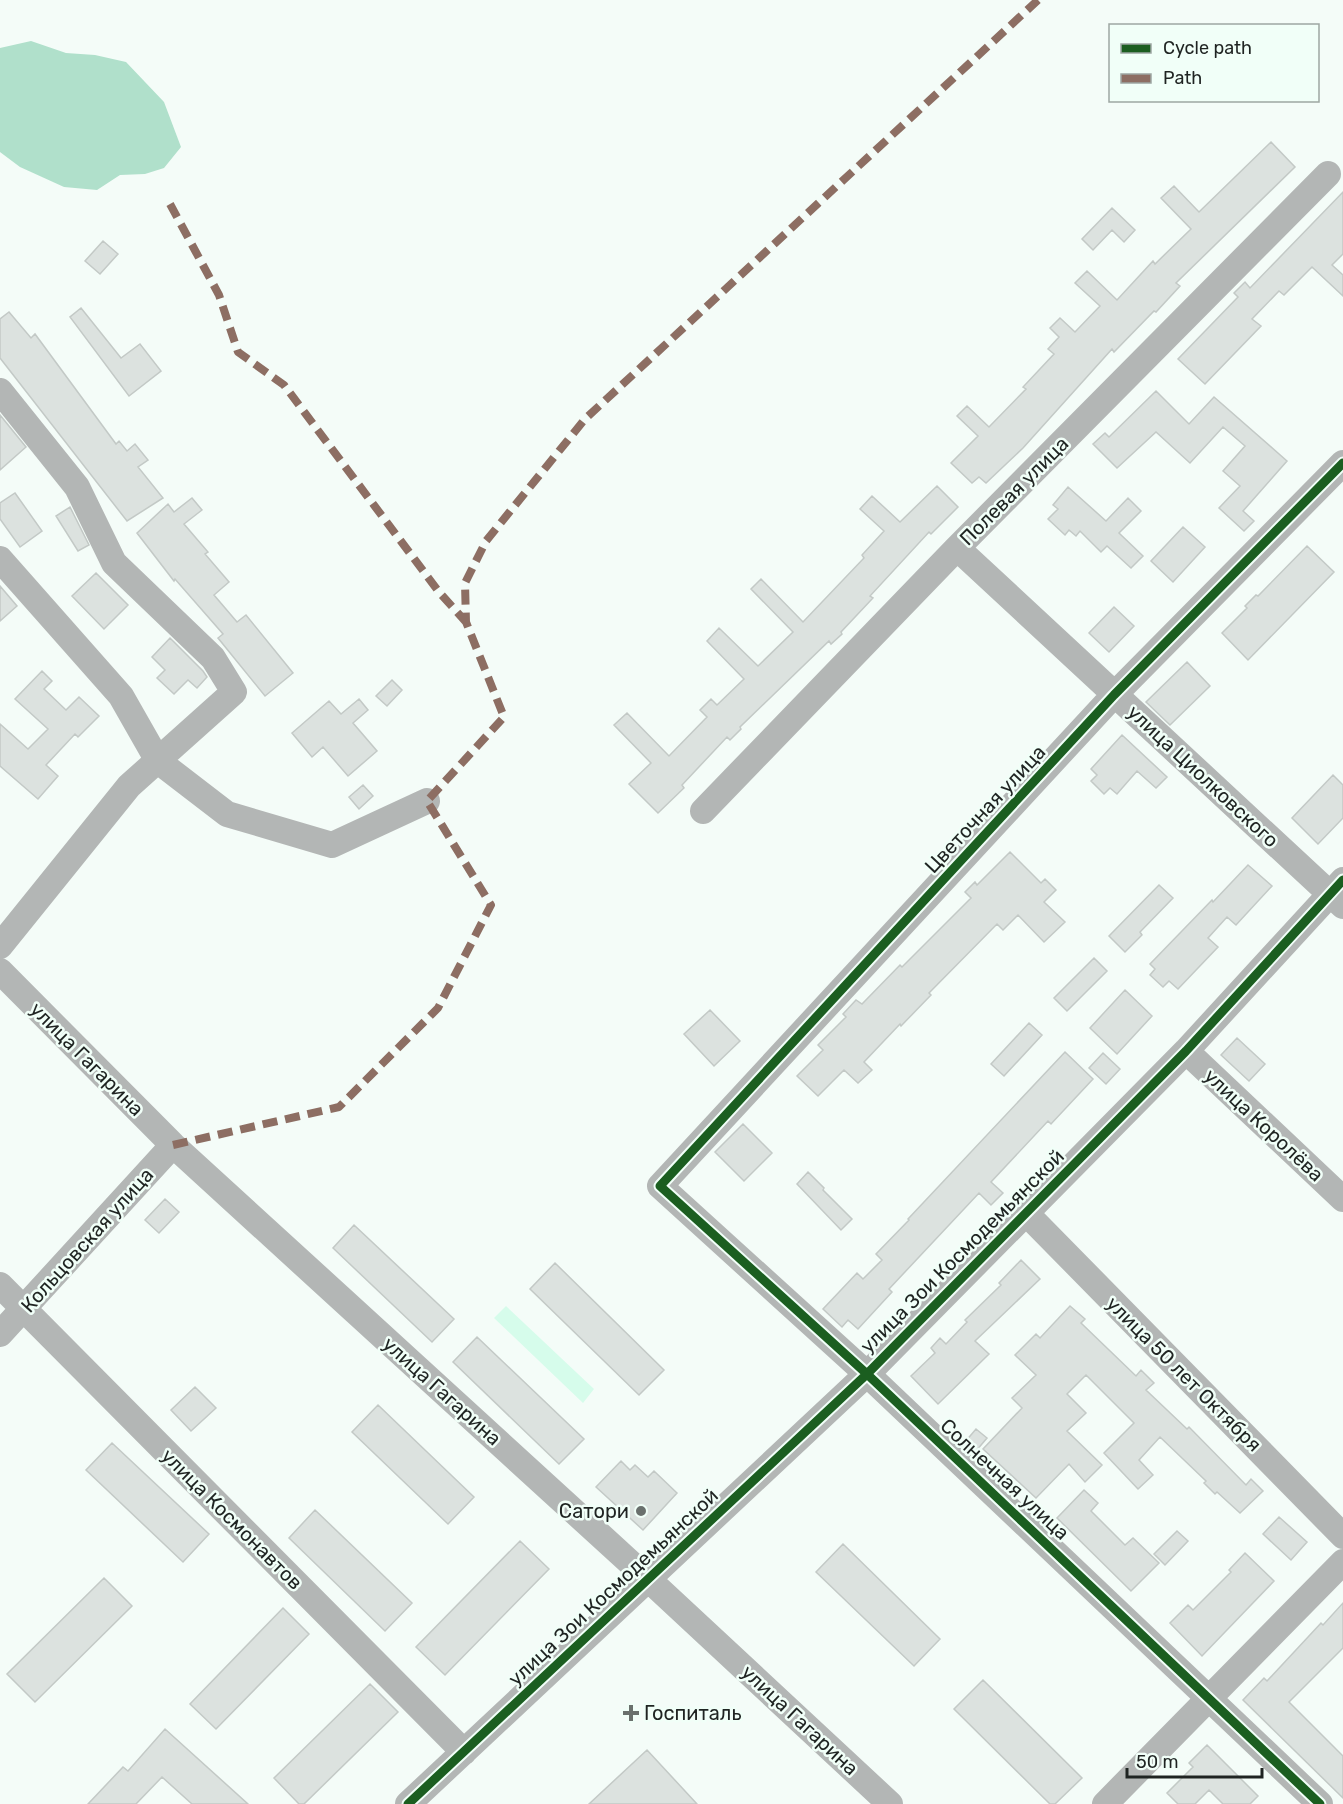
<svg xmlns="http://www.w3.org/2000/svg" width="1343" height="1804" font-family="Rubik,sans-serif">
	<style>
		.green { fill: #d6fceb }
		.forest { fill: #b0e0cb }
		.building { fill: #dce2df; stroke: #c3c9c6; stroke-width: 1.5 }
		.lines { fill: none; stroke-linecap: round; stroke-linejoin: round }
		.minor { stroke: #b3b6b5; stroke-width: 26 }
		.quiet { stroke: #8d6e63; stroke-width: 8; stroke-dasharray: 15 8; stroke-linecap: butt }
		.cycleway-casing { stroke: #f1fff8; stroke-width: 13 }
		.cycleway { stroke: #1b5e20; stroke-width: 9 }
		.poi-dot { fill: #6a706d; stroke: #f1fff8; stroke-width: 2 }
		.labels { text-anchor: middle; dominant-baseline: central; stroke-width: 5; stroke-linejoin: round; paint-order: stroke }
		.street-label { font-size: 20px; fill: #1f2422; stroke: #f1fff8 }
		.poi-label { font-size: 20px; fill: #1f2422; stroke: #f1fff8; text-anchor: end }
	</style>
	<rect width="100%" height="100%" fill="#f4fcf8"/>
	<path class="green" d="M506,1306L594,1389L583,1403L494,1318Z"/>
	<path class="forest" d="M31,41L66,53L95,55L126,62L164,102L181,147L164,168L145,174L120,175L97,190L64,187L20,167L0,152V48Z"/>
	<path class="building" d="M1271,142L1295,167L1176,283L1180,286L1156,312L1154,311L1114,352L1112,349L1023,448L986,483L979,477L972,483L951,463L978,436L957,416L967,406L989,427L1026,389L1023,387L1054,354L1048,349L1059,337L1050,328L1060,318L1075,332L1100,306L1075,283L1087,271L1117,300L1153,261L1155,264L1191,229L1161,198L1174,186L1199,212Z
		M1343,192V254L1332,265L1343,275V296L1312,267L1284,295L1279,291L1252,319L1261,326L1205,384L1178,359L1238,297L1234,293L1245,282L1250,288Z
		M1112,208L1135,230L1124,242L1112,230L1093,250L1082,239Z
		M103,241L118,254L100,274L85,261Z
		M81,308L121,358L140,344L161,371L129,396L70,317Z
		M9,312L31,338L35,334L116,444L119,441L127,451L135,444L148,460L138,467L163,498L127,521L0,358V319Z
		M1156,391L1189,424L1214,397L1287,461L1243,511L1254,521L1244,531L1219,508L1240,486L1223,471L1245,446L1223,427L1190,463L1156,432L1117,468L1093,444L1105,433L1109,437Z
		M0,415L26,447L0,470Z
		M937,486L958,507L931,534L929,532L870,596L873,598L841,632L842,634L831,644L829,641L740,727L741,729L730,740L727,737L682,785L684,788L658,813L629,784L651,763L614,725L627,713L669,756L707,717L700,710L711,699L717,705L744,679L707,641L719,628L758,666L793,632L751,589L761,579L803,622L864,558L862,555L884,531L860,509L872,496L900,522Z
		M1068,487L1106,521L1128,498L1141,511L1119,533L1143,556L1131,568L1107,546L1101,552L1080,531L1076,536L1069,530L1065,535L1048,519L1058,509L1053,505Z
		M15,493L42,531L20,547L0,519V503Z
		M192,498L202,510L184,524L208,552L205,554L229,582L214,595L237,622L246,615L293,673L265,696L218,638L223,634L175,579L174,581L137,533L168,504L174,512Z
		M70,507L89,545L78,551L56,516Z
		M1183,527L1205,547L1173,582L1151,561Z
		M1307,546L1334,572L1248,660L1222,633L1247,608L1245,606L1256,595L1258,596Z
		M96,573L128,605L104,629L72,596Z
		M0,586L17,606L0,621Z
		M1114,607L1134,626L1109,652L1089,633Z
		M170,638L203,671L207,677L197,688L188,680L174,694L157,678L165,670L152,657Z
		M1187,662L1210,686L1170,725L1146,702Z
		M42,671L52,681L44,689L66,710L79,697L99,716L78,737L75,734L46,765L58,776L38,799L0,766V724L28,749L48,729L15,699Z
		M392,680L402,690L387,706L376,696Z
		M359,699L368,710L353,723L377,751L348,776L323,747L312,757L292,733L329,701L341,714Z
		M1122,735L1167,777L1156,788L1137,771L1117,794L1110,788L1104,794L1091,781L1097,775L1091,769Z
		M1333,775L1343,785V818L1318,844L1292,818Z
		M363,785L373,796L359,809L349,797Z
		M1010,852L1041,883L1045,879L1056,890L1044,902L1065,922L1044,942L1018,915L1003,930L997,924L929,993L931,995L901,1026L900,1024L864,1062L872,1070L858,1083L844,1070L818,1096L797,1076L823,1050L818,1045L846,1017L843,1014L856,1000L862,1004L900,965L902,967L971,898L965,892L975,882L977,885Z
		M1248,865L1272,886L1236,925L1227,917L1208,938L1218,947L1178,989L1169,981L1163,987L1150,975L1155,969L1150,964L1212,900L1213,902Z
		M1159,885L1173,898L1140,932L1142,935L1125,952L1109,936Z
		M1094,958L1107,971L1067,1011L1054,998Z
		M1125,990L1152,1016L1117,1054L1090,1028Z
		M710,1010L740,1041L714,1066L684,1034Z
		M1029,1023L1042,1035L1004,1076L991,1064Z
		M1237,1038L1265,1064L1249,1081L1221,1055Z
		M1065,1052L1093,1079L1051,1124L1048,1121L991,1182L1003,1193L991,1205L979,1193L889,1289L892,1292L858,1329L848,1320L842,1327L823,1309L857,1273L863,1279L882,1260L876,1254L909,1220L908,1219Z
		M1103,1053L1120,1069L1106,1084L1089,1068Z
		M743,1124L772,1153L744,1181L715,1152Z
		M808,1172L824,1188L823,1190L852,1219L841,1230L797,1184Z
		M165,1199L179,1212L159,1233L145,1220Z
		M354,1225L454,1319L432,1342L333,1248Z
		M1021,1260L1040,1279L975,1341L989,1354L938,1404L911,1376L935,1353L931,1348L940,1338L946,1344L967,1322L965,1320L1001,1285L999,1283Z
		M555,1263L664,1370L639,1395L530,1289Z
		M1070,1306L1085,1319L1081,1323L1136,1376L1141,1370L1154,1383L1146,1390L1187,1429L1189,1427L1246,1485L1251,1479L1263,1491L1240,1513L1217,1492L1215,1494L1204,1483L1206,1481L1160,1437L1139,1460L1153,1475L1138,1489L1104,1453L1134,1423L1086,1375L1067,1394L1086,1413L1067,1431L1102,1465L1085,1482L1069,1464L1036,1498L983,1449L1022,1408L1012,1398L1036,1375L1015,1355L1036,1334L1040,1338Z
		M477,1337L584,1439L559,1464L453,1362Z
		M195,1387L216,1408L191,1431L171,1410Z
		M378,1405L474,1497L448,1524L352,1432Z
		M976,1429L987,1438L976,1451L965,1442Z
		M112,1443L209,1534L183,1562L86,1470Z
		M621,1461L630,1470L635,1465L648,1477L654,1471L677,1493L643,1530L596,1487Z
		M1084,1490L1098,1503L1091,1511L1125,1545L1133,1538L1159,1563L1131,1591L1057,1518Z
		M315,1510L412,1603L385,1631L289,1538Z
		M1279,1517L1307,1542L1291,1560L1263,1534Z
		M1177,1531L1188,1541L1165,1565L1154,1554Z
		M520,1541L549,1569L445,1675L416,1647Z
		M843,1544L940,1639L914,1666L816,1572Z
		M1245,1553L1274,1581L1202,1656L1170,1623L1188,1605L1193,1610L1231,1572L1229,1570Z
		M104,1578L132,1606L35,1702L7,1674Z
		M1343,1603V1648L1289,1702L1343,1756V1798L1243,1700L1264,1678L1267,1681L1321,1623L1323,1625Z
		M283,1608L309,1634L216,1729L190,1704Z
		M983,1680L1082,1778L1055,1804H1050L954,1709Z
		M370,1684L398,1712L304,1804H299L274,1778Z
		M165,1729L248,1804H192L162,1777L136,1804H88L123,1767L128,1771Z
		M1207,1745L1258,1796L1250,1804H1223L1209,1790L1195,1804H1178L1167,1793L1193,1767L1189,1763Z
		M647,1750L697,1804H589Z"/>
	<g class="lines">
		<path class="minor" d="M0,391L77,487L114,563L213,658L234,692L129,786L0,946
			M957,548L1343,906
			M0,559L121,696L158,761L227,814L332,845L427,801
			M703,811L957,548L1328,174
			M0,971L173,1145L647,1578L890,1804
			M1186,1051L1343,1199
			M1025,1212L1343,1536
			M0,1285L464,1752
			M0,1334L173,1145
			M408,1804L867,1374L1186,1051L1343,880
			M1105,1804L1343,1562
			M1320,1804L867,1374L660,1186L1114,695L1343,463"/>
		<path class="quiet" d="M170,204L219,295L238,352L284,385L439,592L466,622
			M173,1145L339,1107L438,1008L491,905L427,801L504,717L466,622L465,583L486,541L585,419L1038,0"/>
		<defs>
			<path id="cycleway" d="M408,1804L867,1374L1186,1051L1343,880
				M1320,1804L867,1374L660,1186L1114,695L1343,463"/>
		</defs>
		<use href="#cycleway" class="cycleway-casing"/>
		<use href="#cycleway" class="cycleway"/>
	</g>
	<g class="poi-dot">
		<circle cx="641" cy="1511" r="6"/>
		<path d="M628 1704h6v6h6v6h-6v6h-6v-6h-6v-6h6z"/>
	</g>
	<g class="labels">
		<g class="street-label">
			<text transform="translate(1014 491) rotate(-45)">Полевая улица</text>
			<text transform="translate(1203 776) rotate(43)">улица Циолковского</text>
			<text transform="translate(985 809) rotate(-47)">Цветочная улица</text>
			<text transform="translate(87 1059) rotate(45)">улица Гагарина</text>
			<text transform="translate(1264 1125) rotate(43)">улица Королёва</text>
			<text transform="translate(87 1240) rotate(-48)">Кольцовская улица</text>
			<text transform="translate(962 1251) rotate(-45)">улица Зои Космодемьянской</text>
			<text transform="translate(1184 1374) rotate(45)">улица 50 лет Октября</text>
			<text transform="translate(442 1391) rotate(42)">улица Гагарина</text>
			<text transform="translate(1005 1479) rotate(43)">Солнечная улица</text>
			<text transform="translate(232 1519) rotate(45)">улица Космонавтов</text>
			<text transform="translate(613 1587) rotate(-43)">улица Зои Космодемьянской</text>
			<text transform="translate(800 1720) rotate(43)">улица Гагарина</text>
		</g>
		<g class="poi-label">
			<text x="629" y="1511">Сатори</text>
			<text x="644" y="1713" text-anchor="start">Госпиталь</text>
		</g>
	</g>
	<rect x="1109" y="24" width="210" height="78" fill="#f1fff8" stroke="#9da7a2" stroke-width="1.5"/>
	<rect x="1121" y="44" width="30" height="9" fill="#1b5e20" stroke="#9da7a2" stroke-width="1.5"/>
	<text x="1163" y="54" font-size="18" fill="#1f2422">Cycle path</text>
	<rect x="1121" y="74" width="30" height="9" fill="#8d6e63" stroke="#9da7a2" stroke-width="1.5"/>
	<text x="1163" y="84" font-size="18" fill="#1f2422">Path</text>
	<path d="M1127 1768v9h135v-9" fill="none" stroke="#1f2422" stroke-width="3"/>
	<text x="1136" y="1768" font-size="18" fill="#1f2422" stroke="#f1fff8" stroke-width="4.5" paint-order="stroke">50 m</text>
</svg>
